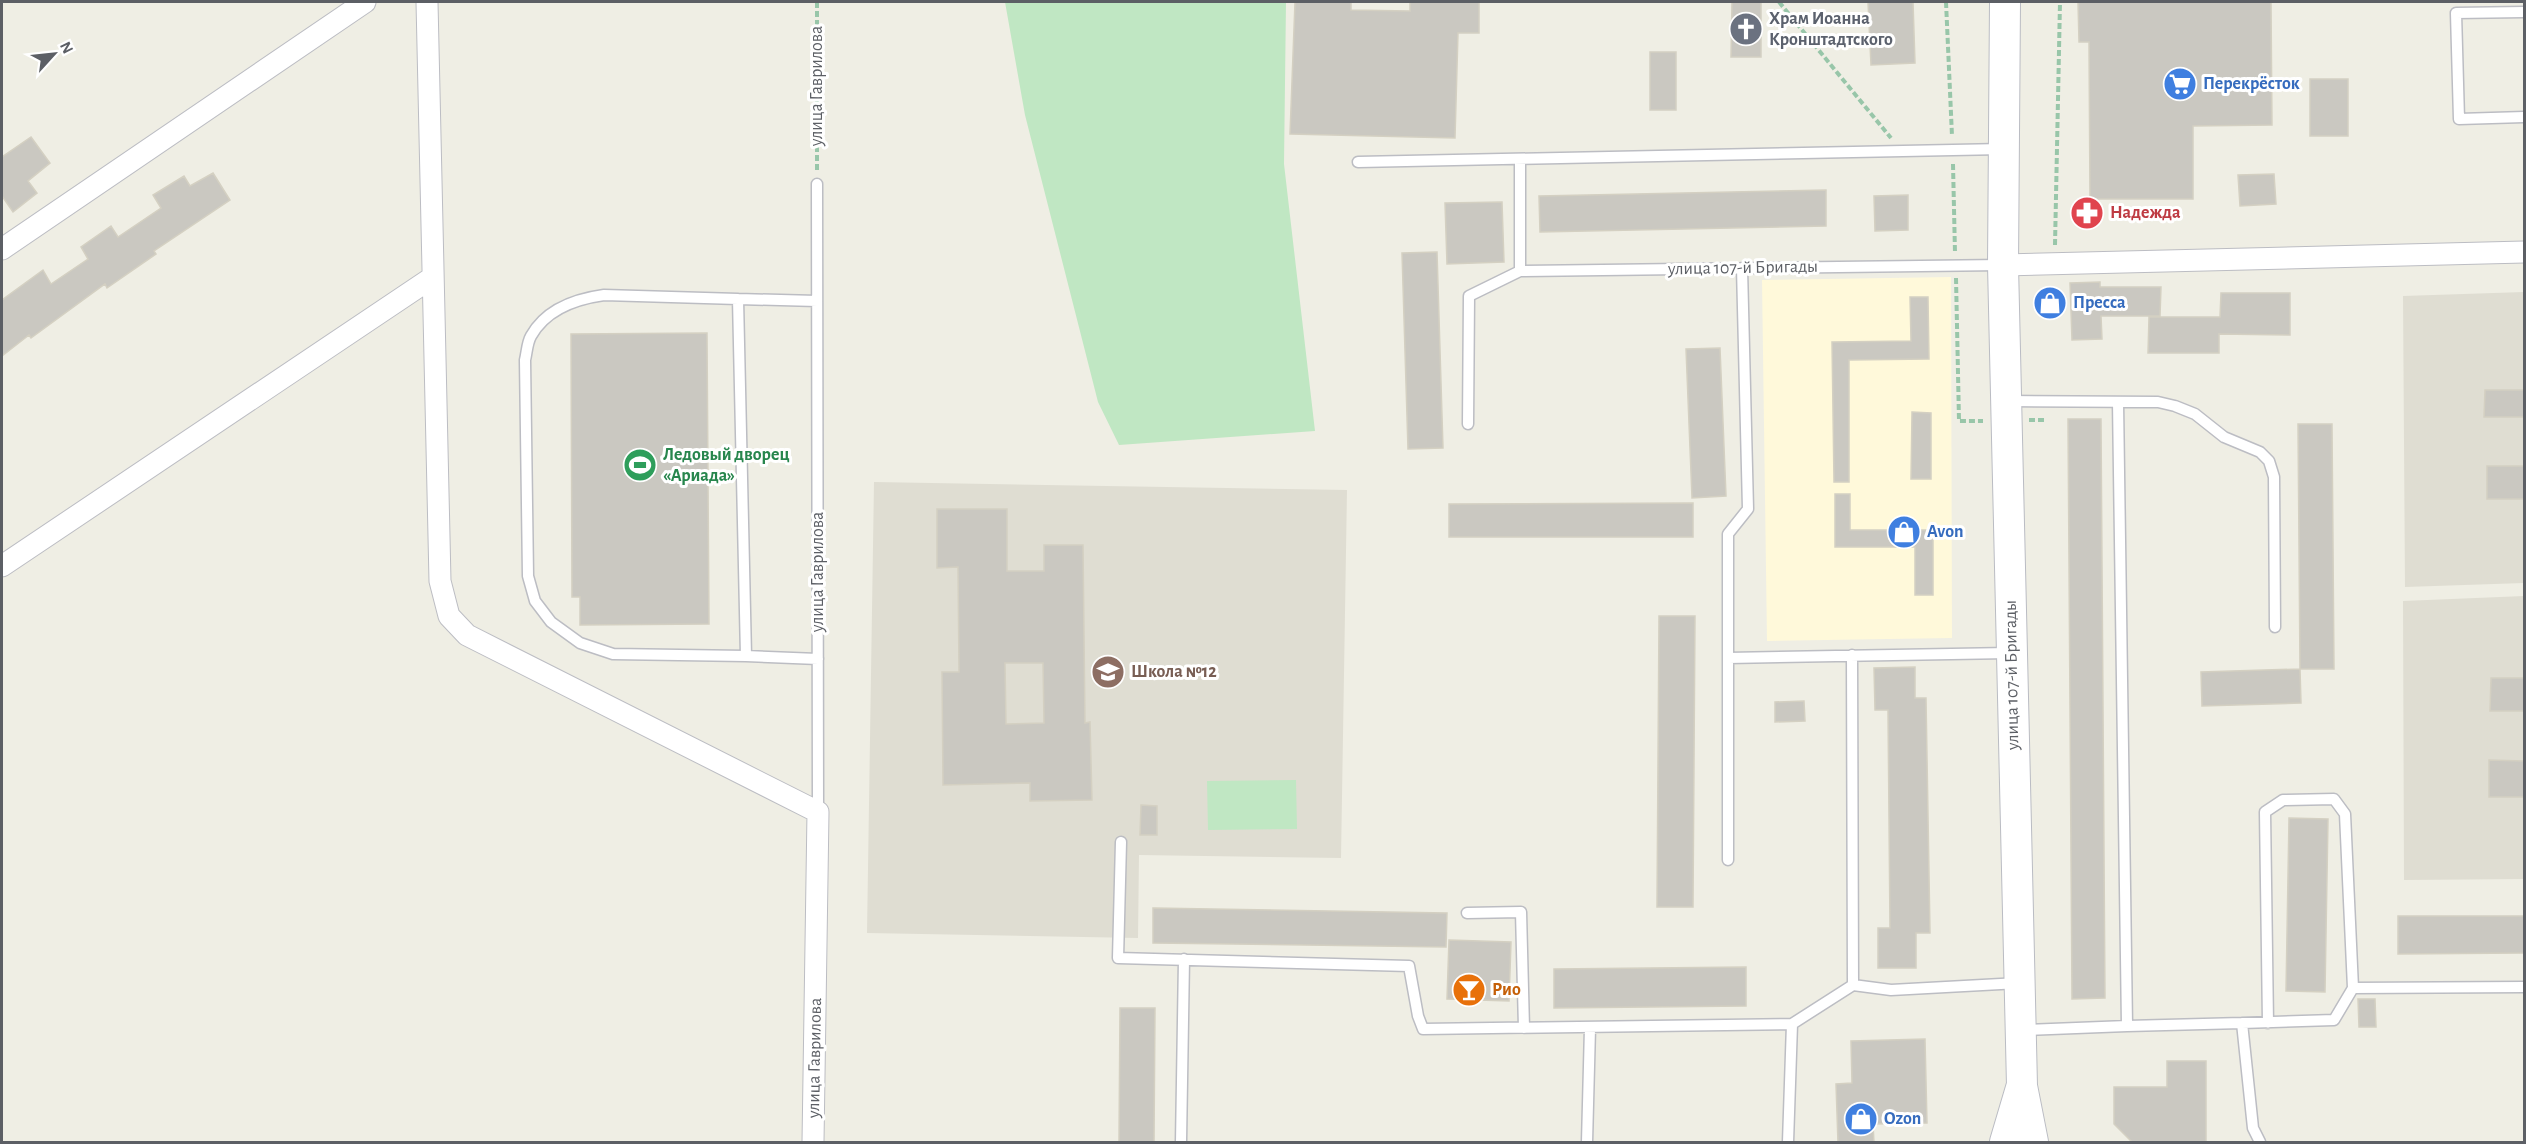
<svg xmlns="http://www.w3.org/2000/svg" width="2526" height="1144" font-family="'Alegreya Sans',sans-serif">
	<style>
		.commercial { fill: #fff9da }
		.education { fill: #dfddd2 }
		.green { fill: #c0e7c3 }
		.building { fill: #cac8c1; stroke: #d4d0c2; stroke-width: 1.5; fill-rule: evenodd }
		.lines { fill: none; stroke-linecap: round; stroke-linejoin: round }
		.service-casing { stroke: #bcbdc3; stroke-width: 13 }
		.minor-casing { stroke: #bcbdc3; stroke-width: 23 }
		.secondary-casing { stroke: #babcc3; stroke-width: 32 }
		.path { stroke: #98c6a9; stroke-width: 4; stroke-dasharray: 6 3; stroke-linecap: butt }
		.service { stroke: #fff; stroke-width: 10 }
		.minor { stroke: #fff; stroke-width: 21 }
		.secondary { stroke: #fff; stroke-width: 30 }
		.labels { text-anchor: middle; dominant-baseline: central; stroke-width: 6; stroke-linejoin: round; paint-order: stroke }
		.worship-label { font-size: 18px; font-weight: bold; fill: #5b616d; stroke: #fff; text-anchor: start }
		.shop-label { font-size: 18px; font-weight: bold; fill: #366cbe; stroke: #fff; text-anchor: start }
		.street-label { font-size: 18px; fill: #5c5f65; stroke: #fff }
		.health-label { font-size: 18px; font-weight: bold; fill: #be3a42; stroke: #fff; text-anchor: start }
		.leisure-label { font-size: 18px; font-weight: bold; fill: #27864d; stroke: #fff; text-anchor: start }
		.education-label { font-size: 18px; font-weight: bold; fill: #785e54; stroke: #fff; text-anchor: start }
		.food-label { font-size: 18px; font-weight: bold; fill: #c56008; stroke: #fff; text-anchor: start }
	</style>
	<rect width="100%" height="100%" fill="#efeee4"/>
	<path class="commercial" d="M1951,277L1952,638L1767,641L1762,280Z"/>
	<path class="education" d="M2524,292V583L2405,587L2403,296Z
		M874,482L1347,490L1341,858L1139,855L1138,938L867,933Z
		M2524,596V879L2404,880L2403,601Z"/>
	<path class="green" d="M1005,2H1286L1284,164L1315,431L1119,445L1098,402L1025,115Z
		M1296,780L1297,829L1208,830L1207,781Z"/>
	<path class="building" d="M1295,2H1351V10L1410,11V2H1479V33H1458L1455,138L1290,134Z
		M1732,2H1761V57H1731Z
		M1868,2H1913L1915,63L1871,65Z
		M2078,2H2271L2272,125L2193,126V199H2090L2089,42H2079Z
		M1650,52H1676V110H1650Z
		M2310,79H2348V136H2310Z
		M31,137L50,163L28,181L37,193L13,212L2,196V157Z
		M213,173L230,200L154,251L156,254L107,288L105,284L31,338L29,335L2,356V300L43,270L51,284L88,259L81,247L111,226L118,237L161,208L153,195L184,176L190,186Z
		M2274,174L2276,204L2240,206L2238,175Z
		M1826,190V226L1540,232L1539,196Z
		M1908,195V230L1875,231L1874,196Z
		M1502,202L1504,262L1447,264L1445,203Z
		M2074,203L2100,204L2099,222H2074Z
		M1437,252L1443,448L1408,449L1402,253Z
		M2100,282V287H2161L2160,316H2101L2102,339L2072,340L2070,283Z
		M2221,293H2290V335L2219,334V353H2148L2149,317H2220Z
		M1910,297H1928L1929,359L1849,360V482H1834L1832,342L1911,341Z
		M707,333L709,624L580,625V597H572L571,334Z
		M1720,348L1726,496L1692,498L1686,349Z
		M2485,390H2524V417H2484Z
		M1912,412L1931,413V479H1911Z
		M2068,419H2101L2105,998L2072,999Z
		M2298,424H2332L2334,669H2300Z
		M2487,466H2524V499H2487Z
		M1835,494H1850V530H1933V595H1915V547H1835Z
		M1693,503V537H1449V504Z
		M937,509H1007V571H1044V545H1083L1085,723L1090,722L1092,800L1030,801V783L943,785L942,672H959L958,567L937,568ZM1005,663H1043L1044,723L1006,724Z
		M1659,616H1695L1693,907H1657Z
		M1915,667V698H1926L1930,933H1916V968H1878V928H1890L1888,710H1875L1874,668Z
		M2300,669L2301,703L2202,706L2201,672Z
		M2491,678H2524V711H2490Z
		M1804,701L1805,721L1775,722V702Z
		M2489,760L2524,761V797H2489Z
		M1141,805L1157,806V835H1140Z
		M2289,818L2328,819L2325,992L2286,991Z
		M1153,908L1447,913L1446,947L1153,943Z
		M2398,916H2524V953L2398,954Z
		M1449,940L1511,942L1509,1001L1447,999Z
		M1746,967V1006L1554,1008V969Z
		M2358,999H2375L2376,1027H2359Z
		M1120,1008H1155L1154,1143H1119Z
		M1925,1039L1927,1123L1873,1124L1874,1143H1838L1836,1084L1852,1083L1851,1041Z
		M2167,1061H2206V1143H2133L2114,1124V1087H2167Z"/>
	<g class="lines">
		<defs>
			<path id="service" d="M2524,12L2456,13L2459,119L2524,117
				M1520,159V271L2002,265
				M1358,162L2003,149
				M817,184L818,812
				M738,299L604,295C575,299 546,309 531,336C527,343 527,352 525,360L528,576L535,601L551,622L580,643L613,654L746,656
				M817,301L738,299L746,656L818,659
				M2009,401L2158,402L2175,406L2195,414L2224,437L2260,452L2269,461L2274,477L2275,627
				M1468,424L1469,296L1520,271
				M1852,655L1853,985L1891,990L2019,983
				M1728,658L2009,653
				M1121,842L1118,958L1409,966L1418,1016L1423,1029L1792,1024L1853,985
				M1728,860V534L1748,509L1742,268
				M1467,913L1521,912L1524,1028
				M2242,1023L2334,1020L2353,988L2524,987
				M2268,1023L2265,812L2283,800L2334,799L2345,814L2353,988
				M2127,1026L2242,1023L2253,1128L2260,1142
				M2023,1030L2127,1026L2118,402
				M1181,1142L1184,959
				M1587,1142L1590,1028
				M1788,1142L1792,1024"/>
			<path id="minor" d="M427,2L440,581L449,616L467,635L818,812L813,1142
				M2,249L365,2
				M2003,265L2524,252
				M2,566L433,277"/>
			<path id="secondary" d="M2005,2L2003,265L2022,1086L2033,1142
				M2005,1142L2021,1088"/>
		</defs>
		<use href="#service" class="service-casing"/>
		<use href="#minor" class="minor-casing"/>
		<use href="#secondary" class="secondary-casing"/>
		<path class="path" d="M817,2V172
			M1779,2L1891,138
			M1946,2L1952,136
			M1953,164L1955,253
			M2055,245L2060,2
			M1956,278L1959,421H1983
			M2029,420H2044"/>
		<use href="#service" class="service"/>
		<use href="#minor" class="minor"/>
		<use href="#secondary" class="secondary"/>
	</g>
	<defs>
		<symbol id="church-disc" viewBox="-11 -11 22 22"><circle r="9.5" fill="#6b7280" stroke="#fff"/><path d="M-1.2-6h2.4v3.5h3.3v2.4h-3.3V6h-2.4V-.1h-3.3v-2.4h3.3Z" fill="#fff"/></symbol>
		<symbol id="supermarket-disc" viewBox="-11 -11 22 22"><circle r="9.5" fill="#3f7fe0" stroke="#fff"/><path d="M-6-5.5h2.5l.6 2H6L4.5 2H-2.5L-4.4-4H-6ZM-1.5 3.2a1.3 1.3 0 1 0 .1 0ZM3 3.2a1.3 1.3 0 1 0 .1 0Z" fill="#fff"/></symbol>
		<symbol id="pharmacy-disc" viewBox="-11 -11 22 22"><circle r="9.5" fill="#e0444e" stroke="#fff"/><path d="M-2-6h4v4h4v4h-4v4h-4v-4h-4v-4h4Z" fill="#fff"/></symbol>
		<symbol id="shop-disc" viewBox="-11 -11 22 22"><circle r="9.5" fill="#3f7fe0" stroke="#fff"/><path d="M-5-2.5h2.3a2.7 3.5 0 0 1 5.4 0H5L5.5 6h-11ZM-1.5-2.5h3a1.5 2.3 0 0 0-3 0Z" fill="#fff"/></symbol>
		<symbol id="stadium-disc" viewBox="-11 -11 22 22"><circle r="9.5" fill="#2e9e5b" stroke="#fff"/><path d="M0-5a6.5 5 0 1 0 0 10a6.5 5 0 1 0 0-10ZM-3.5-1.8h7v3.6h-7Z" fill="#fff"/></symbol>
		<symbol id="school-disc" viewBox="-11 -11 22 22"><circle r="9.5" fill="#8d6e63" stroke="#fff"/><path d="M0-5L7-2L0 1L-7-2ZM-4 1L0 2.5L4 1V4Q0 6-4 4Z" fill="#fff"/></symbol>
		<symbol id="bar-disc" viewBox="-11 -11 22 22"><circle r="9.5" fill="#e8710a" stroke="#fff"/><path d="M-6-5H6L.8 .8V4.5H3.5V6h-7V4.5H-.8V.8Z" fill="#fff"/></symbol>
	</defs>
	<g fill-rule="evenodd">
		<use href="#church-disc" x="1727" y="10" width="38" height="38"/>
		<use href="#supermarket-disc" x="2161" y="65" width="38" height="38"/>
		<use href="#pharmacy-disc" x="2068" y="194" width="38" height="38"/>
		<use href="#shop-disc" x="2031" y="284" width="38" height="38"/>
		<use href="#stadium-disc" x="621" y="446" width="38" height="38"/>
		<use href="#shop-disc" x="1885" y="513" width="38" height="38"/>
		<use href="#school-disc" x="1089" y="653" width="38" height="38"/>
		<use href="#bar-disc" x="1450" y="971" width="38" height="38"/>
		<use href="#shop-disc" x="1842" y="1100" width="38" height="38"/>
	</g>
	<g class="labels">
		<g class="worship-label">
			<text x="1769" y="19">Храм Иоанна<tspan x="1769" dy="21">Кронштадтского</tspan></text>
		</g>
		<g class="shop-label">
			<text x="2203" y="84">Перекрёсток</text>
			<text x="2073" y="303">Пресса</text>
			<text x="1927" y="532">Avon</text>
			<text x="1884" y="1119">Ozon</text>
		</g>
		<g class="street-label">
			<text transform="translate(817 86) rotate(-90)">улица Гаврилова</text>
			<text transform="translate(1743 268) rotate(-1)">улица 107-й Бригады</text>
			<text transform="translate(818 572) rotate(-90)">улица Гаврилова</text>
			<text transform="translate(2012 675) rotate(-91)">улица 107-й Бригады</text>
			<text transform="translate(815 1058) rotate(-89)">улица Гаврилова</text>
		</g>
		<g class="health-label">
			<text x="2110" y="213">Надежда</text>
		</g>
		<g class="leisure-label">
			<text x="663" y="455">Ледовый дворец<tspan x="663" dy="21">«Ариада»</tspan></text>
		</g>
		<g class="education-label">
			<text x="1131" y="672">Школа №12</text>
		</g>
		<g class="food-label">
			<text x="1492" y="990">Рио</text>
		</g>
	</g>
	<rect width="2526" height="1144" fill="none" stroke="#5c5f65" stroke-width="6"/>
	<g transform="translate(54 54) rotate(63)" stroke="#ffffff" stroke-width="4.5" paint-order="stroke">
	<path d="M0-4.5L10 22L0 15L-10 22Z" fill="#5c5f65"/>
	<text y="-9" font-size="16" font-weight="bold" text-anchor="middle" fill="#5c5f65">N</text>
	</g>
</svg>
